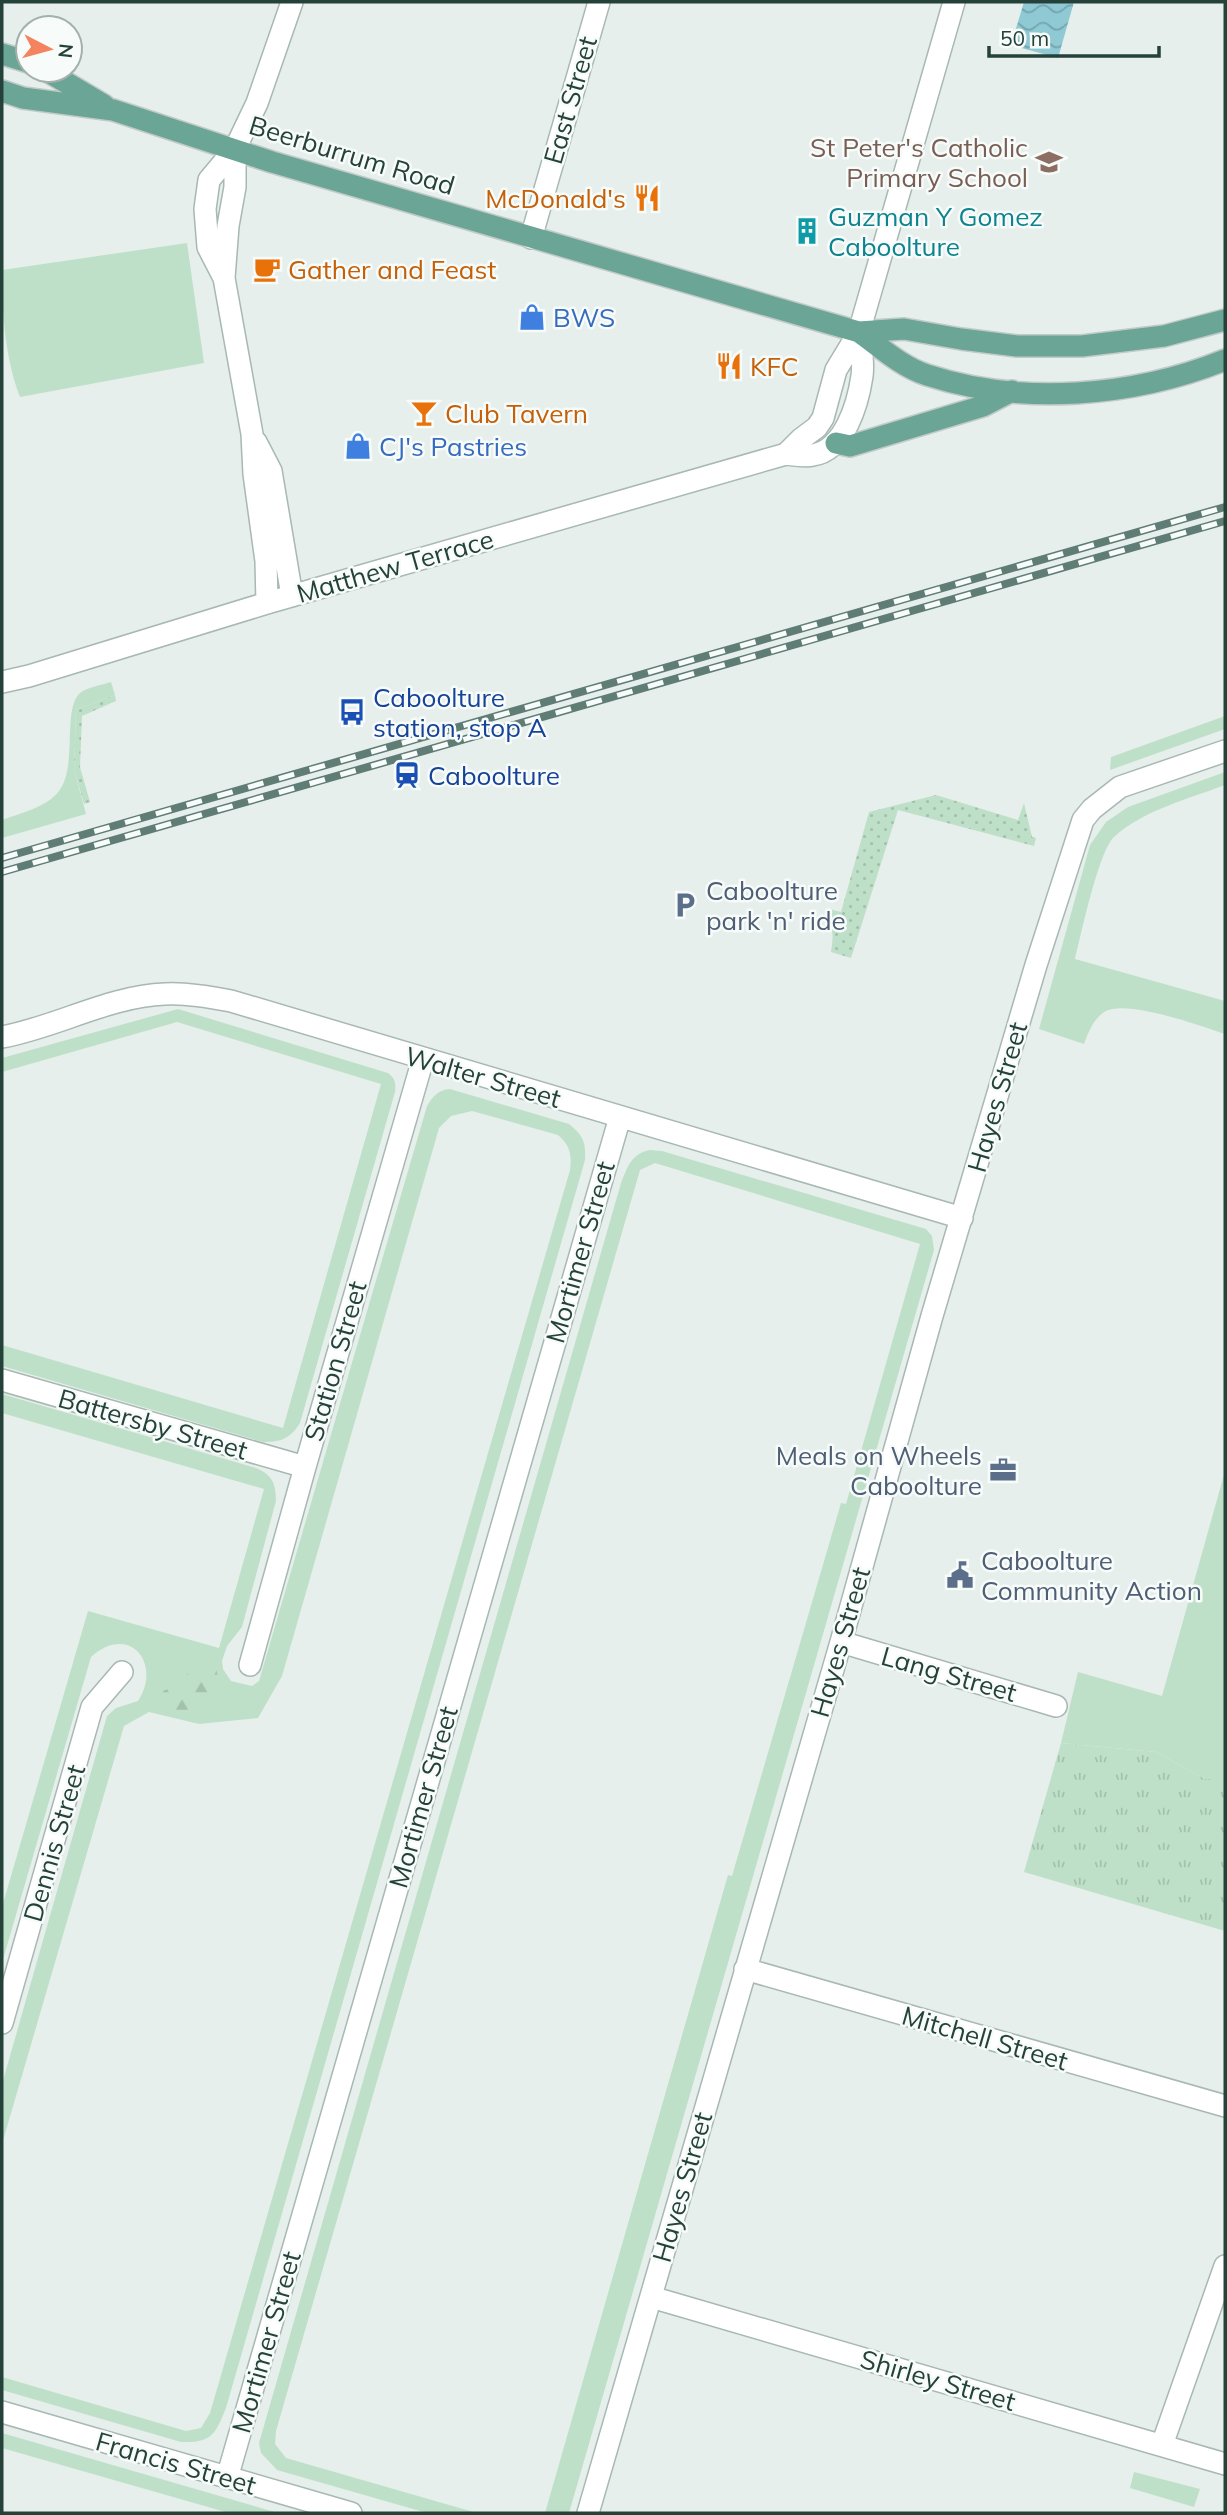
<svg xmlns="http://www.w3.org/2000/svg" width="1227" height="2515" font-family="Mulish,sans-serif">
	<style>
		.grass { fill: #bfe0c8 }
		.forest { fill: url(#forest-firs) }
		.park { fill: url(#park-tufts) }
		.garden { fill: url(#garden-dots) }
		.water { fill: url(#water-waves) }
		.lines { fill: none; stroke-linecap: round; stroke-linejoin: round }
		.minor-casing { stroke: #a8b8b2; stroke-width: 24 }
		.major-casing { stroke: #c2cac8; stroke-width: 24 }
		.minor { stroke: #fff; stroke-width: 21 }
		.major { stroke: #6aa596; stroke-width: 21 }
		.rail-casing { stroke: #5f7d75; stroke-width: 8 }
		.rail { stroke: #f7fbf9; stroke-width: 5; stroke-dasharray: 16; stroke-linecap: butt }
		.labels { text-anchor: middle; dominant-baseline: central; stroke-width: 5; stroke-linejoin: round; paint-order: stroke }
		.street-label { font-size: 26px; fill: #24423a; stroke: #f7fbf9 }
		.education-label { font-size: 26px; fill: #785e54; stroke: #f7fbf9; text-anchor: end }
		.food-label { font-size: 26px; fill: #c56008; stroke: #f7fbf9; text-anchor: start }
		.culture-label { font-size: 26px; fill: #0d838f; stroke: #f7fbf9; text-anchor: start }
		.shop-label { font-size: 26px; fill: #366cbe; stroke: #f7fbf9; text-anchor: start }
		.transit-label { font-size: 26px; fill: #164399; stroke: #f7fbf9; text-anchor: start }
		.service-label { font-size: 26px; fill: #4e5e75; stroke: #f7fbf9; text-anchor: start }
	</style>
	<defs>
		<pattern id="forest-firs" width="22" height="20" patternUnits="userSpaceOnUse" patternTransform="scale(1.75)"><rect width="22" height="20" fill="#bfe0c8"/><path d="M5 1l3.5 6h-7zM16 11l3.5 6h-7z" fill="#a4c1ad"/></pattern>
		<pattern id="park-tufts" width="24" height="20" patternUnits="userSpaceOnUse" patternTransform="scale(1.75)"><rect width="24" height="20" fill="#bfe0c8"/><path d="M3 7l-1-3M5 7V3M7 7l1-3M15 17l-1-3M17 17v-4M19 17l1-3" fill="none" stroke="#a4c1ad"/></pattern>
		<pattern id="garden-dots" width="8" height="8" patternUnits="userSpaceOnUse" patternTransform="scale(1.75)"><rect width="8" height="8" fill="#bfe0c8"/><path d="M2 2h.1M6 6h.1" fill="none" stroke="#a4c1ad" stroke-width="1.8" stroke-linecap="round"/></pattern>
		<pattern id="water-waves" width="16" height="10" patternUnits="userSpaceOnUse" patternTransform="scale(1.75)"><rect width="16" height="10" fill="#8ec9d4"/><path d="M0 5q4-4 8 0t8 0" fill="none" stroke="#74a5ad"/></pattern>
	</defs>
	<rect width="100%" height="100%" fill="#e6efeb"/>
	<path class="grass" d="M187,243L204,363L20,397C5,358 2,312 2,270Z
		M111,682L115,695L76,710L74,769L86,814L2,838V820C20,813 46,808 59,791C78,766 62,709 80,693C87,687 102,685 111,682Z
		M1225,716V729L1110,770L1111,757Z
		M1225,772V785C1188,799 1144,810 1114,837C1099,850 1081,935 1075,959L1225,1001V1034C1201,1026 1125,998 1104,1012C1093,1020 1089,1031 1084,1044L1039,1029L1090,845L1106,822L1128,807Z
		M178,1009L388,1073C395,1078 396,1083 395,1092L300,1423C290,1439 281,1442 263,1442L2,1366V1345L283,1428L381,1084L177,1022L2,1072V1058Z
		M450,1089L569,1124C583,1135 586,1142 585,1160L226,2408C215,2435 212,2443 181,2442L2,2390V2377L186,2431L201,2428L210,2413L570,1170C572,1155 570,1145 558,1135L472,1111L451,1116L439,1128L282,1676L258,1718L199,1724L149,1712L124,1726L2,2144V2084L107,1716L116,1708L138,1701C163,1662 128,1623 91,1657L2,1963V1907L88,1611L219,1648L264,1489L2,1413V1394L256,1468C272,1475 276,1483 276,1501L242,1627L227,1646L222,1661L223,1669L231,1681L252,1686L259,1681L427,1106C433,1096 438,1090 450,1089Z
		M650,1150L662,1151L926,1229L932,1236L934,1250L569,2513H545L728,1875L732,1876L841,1503L846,1504L920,1244L655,1163L640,1170L276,2431L275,2444L286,2458L477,2513H427L277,2470L261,2453L259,2443L621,1183C628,1166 631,1154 650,1150Z
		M1225,1471V1779H1205L1156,1752L1061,1743L1078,1672L1162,1696Z
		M2,2433L278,2513H229L2,2448Z
		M1134,2472L1200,2489L1194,2507L1130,2488Z"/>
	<path class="forest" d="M205,1657L216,1668L219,1682L204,1708L194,1719L179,1717L164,1710L163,1691C186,1684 186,1669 205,1657Z"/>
	<path class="park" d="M1061,1743L1156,1752L1205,1779H1225V1931L1024,1872Z"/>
	<path class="garden" d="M115,695L116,701L82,716L80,767L90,802L84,804L74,769L76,710Z
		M936,795L1018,820L1024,803L1032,837L1036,838L1034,846L898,810L851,958L831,952C832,944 834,935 831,927C829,919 827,917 829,909L841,912L869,812Z"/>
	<path class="water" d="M1024,2H1074L1058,58L1011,45Z"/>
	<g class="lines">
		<defs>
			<path id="minor" d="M235,149V187L228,226L224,278L252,434L254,474L266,561L267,603
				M531,238L599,2
				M224,278L208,247L205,209L209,180L235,149L257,103L292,2
				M256,442L271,471L292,596
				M786,454L801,439L817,427L823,418L836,370L859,332L954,2
				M2,682L29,676L267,603L786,454C794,455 805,457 813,455C845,450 858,403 862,376C864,362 861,346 859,332
				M2,1037C57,1027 109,996 165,994C187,993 209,997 231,1001L962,1218
				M2,1380L305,1467
				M841,1642L1056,1706
				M250,1665L305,1467L423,1059
				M745,1969L1225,2106
				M2,2023L92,1707L122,1672
				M651,2297L1225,2464
				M2,2412L351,2513
				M1162,2445L1225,2266
				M227,2478L620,1117
				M588,2513L841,1642L932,1316L1036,965L1083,820L1092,809L1120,787L1225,751"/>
			<path id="major" d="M2,54L28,62
				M45,70L104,105
				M2,91L23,98L113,110L272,162L859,332C880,347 902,367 927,375C1022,406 1133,397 1225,360
				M859,332L904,329L961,339L1017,346H1082L1164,336L1225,320
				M836,443L850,446L983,406L1012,391"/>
		</defs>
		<use href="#minor" class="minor-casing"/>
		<use href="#major" class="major-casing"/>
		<use href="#minor" class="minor"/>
		<use href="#major" class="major"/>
		<defs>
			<path id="rail" d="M2,858L1225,507
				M2,872L1225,521"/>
		</defs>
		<use href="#rail" class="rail-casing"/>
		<use href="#rail" class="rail"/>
	</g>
	<defs>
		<symbol id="school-bare" viewBox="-9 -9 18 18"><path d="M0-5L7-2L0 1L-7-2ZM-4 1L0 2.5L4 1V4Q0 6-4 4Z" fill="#8d6e63" stroke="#f7fbf9" stroke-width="2.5" paint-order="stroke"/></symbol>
		<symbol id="restaurant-bare" viewBox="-9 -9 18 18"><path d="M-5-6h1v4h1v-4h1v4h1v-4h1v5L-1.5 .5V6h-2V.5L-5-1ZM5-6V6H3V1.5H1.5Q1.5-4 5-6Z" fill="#e8710a" stroke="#f7fbf9" stroke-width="2.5" paint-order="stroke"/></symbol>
		<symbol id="building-bare" viewBox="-9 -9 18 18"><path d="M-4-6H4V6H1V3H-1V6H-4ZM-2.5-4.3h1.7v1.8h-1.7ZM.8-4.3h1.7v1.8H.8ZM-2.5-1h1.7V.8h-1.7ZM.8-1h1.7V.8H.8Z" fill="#0f9aa8" stroke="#f7fbf9" stroke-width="2.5" paint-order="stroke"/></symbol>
		<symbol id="cafe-bare" viewBox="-9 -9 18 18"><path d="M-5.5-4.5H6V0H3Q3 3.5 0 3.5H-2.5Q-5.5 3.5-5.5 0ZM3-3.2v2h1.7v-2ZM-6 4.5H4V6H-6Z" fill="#e8710a" stroke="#f7fbf9" stroke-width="2.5" paint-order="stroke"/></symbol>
		<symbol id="shop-bare" viewBox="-9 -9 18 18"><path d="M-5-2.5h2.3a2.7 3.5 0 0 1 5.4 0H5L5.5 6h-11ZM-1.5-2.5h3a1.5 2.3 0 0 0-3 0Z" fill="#3f7fe0" stroke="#f7fbf9" stroke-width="2.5" paint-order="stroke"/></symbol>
		<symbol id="bar-bare" viewBox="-9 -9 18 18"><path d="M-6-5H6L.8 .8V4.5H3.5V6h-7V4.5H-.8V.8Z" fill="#e8710a" stroke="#f7fbf9" stroke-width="2.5" paint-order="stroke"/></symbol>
		<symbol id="bus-bare" viewBox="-9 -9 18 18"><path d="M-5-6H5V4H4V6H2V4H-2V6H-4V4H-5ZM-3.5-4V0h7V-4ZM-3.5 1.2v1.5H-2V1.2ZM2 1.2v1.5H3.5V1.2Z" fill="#1a4fb4" stroke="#f7fbf9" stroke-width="2.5" paint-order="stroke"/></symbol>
		<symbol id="station-bare" viewBox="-9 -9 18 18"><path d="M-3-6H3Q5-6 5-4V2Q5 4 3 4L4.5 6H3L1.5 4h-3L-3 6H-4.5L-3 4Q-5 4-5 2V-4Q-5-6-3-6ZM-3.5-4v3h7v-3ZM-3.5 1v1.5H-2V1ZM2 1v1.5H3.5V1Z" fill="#1a4fb4" stroke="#f7fbf9" stroke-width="2.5" paint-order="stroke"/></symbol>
		<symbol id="parking-bare" viewBox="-9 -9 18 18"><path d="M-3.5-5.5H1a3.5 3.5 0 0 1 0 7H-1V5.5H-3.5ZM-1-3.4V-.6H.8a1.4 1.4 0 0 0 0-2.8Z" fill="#5c6f8a" stroke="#f7fbf9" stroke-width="2.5" paint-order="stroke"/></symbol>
		<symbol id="office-bare" viewBox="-9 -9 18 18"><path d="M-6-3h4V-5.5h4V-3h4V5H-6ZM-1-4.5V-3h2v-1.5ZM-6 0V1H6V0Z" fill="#5c6f8a" stroke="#f7fbf9" stroke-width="2.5" paint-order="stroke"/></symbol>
		<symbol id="civic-bare" viewBox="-9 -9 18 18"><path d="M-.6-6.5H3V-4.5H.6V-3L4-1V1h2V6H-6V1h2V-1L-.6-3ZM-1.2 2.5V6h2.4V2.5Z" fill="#5c6f8a" stroke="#f7fbf9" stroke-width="2.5" paint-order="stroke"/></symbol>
	</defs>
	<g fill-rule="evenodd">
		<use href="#school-bare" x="1030" y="143" width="38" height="38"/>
		<use href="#restaurant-bare" x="628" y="179" width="38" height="38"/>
		<use href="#building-bare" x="788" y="212" width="38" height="38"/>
		<use href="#cafe-bare" x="248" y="250" width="38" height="38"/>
		<use href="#shop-bare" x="513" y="298" width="38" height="38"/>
		<use href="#restaurant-bare" x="710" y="347" width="38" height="38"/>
		<use href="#bar-bare" x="405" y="394" width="38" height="38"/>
		<use href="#shop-bare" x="339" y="427" width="38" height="38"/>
		<use href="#bus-bare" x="333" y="693" width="38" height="38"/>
		<use href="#station-bare" x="388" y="756" width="38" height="38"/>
		<use href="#parking-bare" x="666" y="886" width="38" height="38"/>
		<use href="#office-bare" x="984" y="1451" width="38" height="38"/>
		<use href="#civic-bare" x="941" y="1556" width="38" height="38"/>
	</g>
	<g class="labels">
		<g class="street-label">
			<text transform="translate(570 100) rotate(-74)">East Street</text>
			<text transform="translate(352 155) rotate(17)">Beerburrum Road</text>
			<text transform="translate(395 566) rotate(-16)">Matthew Terrace</text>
			<text transform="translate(483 1077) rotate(16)">Walter Street</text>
			<text transform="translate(997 1097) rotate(-74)">Hayes Street</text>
			<text transform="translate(580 1252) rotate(-74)">Mortimer Street</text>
			<text transform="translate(335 1361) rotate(-74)">Station Street</text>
			<text transform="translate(153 1424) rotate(16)">Battersby Street</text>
			<text transform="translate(840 1642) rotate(-74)">Hayes Street</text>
			<text transform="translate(949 1674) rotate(16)">Lang Street</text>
			<text transform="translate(423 1797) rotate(-74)">Mortimer Street</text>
			<text transform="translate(54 1843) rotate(-74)">Dennis Street</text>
			<text transform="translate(985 2038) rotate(16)">Mitchell Street</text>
			<text transform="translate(682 2187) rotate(-74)">Hayes Street</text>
			<text transform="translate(266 2342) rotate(-74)">Mortimer Street</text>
			<text transform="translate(938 2380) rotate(16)">Shirley Street</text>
			<text transform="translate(176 2463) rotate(16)">Francis Street</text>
		</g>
		<g class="education-label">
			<text x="1028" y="147">St Peter's Catholic<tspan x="1028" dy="30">Primary School</tspan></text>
		</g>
		<g class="food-label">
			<text x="626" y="198" text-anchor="end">McDonald's</text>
			<text x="288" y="269">Gather and Feast</text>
			<text x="750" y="366">KFC</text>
			<text x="445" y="413">Club Tavern</text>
		</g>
		<g class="culture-label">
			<text x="828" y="216">Guzman Y Gomez<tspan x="828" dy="30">Caboolture</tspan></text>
		</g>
		<g class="shop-label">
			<text x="553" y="317">BWS</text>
			<text x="379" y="446">CJ's Pastries</text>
		</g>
		<g class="transit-label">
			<text x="373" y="697">Caboolture<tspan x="373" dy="30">station, stop A</tspan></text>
			<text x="428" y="775">Caboolture</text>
		</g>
		<g class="service-label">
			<text x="706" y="890">Caboolture<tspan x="706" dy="30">park 'n' ride</tspan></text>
			<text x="982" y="1455" text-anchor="end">Meals on Wheels<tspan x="982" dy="30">Caboolture</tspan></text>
			<text x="981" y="1560">Caboolture<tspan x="981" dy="30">Community Action</tspan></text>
		</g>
	</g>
	<rect width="1227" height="2515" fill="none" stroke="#24423a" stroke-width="7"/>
	<g transform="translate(49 49) rotate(96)"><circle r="33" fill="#f7fbf9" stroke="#a3b1ad" stroke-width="2"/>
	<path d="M0-5L12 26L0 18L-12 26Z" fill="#f4845f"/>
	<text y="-10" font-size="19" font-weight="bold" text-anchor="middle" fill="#24423a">N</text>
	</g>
	<path d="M989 46v10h170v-10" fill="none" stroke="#24423a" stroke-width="3.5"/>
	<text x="1000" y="46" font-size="21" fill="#24423a" stroke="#f7fbf9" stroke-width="5" paint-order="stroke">50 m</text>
</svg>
